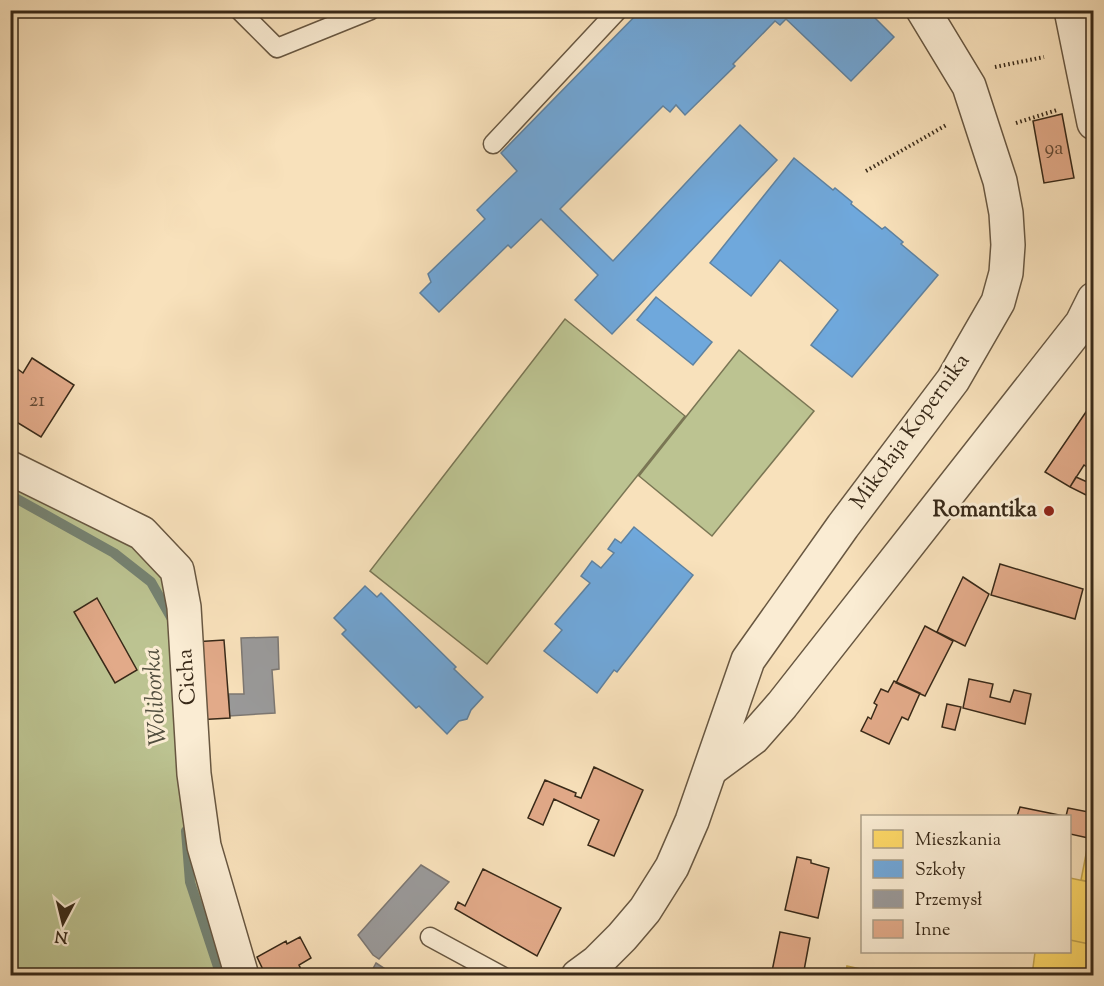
<svg xmlns="http://www.w3.org/2000/svg" width="1104" height="986" font-family="'Sorts Mill Goudy',serif">
	<style>
		.green { fill: #bcc391; stroke: #7a7654; stroke-width: 1.5 }
		.homes { fill: #ffd966; stroke: #c3a44f; stroke-width: 1.5 }
		.schools { fill: #6fa8dc; stroke: #5e82a1; stroke-width: 1.5 }
		.industry { fill: #999; stroke: #7c7772; stroke-width: 1.5 }
		.lines { fill: none; stroke-linecap: round; stroke-linejoin: round }
		.stream { stroke: #758272; stroke-width: 10 }
		.building { fill: #e2aa89; stroke: #382918; stroke-width: 1.5 }
		.service-casing { stroke: #685741; stroke-width: 21 }
		.minor-casing { stroke: #685741; stroke-width: 36 }
		.tertiary-casing { stroke: #685741; stroke-width: 36 }
		.path { stroke: #382918; stroke-width: 4; stroke-dasharray: 1.5 3; stroke-linecap: butt }
		.service { stroke: #faecd3; stroke-width: 18 }
		.minor { stroke: #faecd3; stroke-width: 33 }
		.tertiary { stroke: #faecd3; stroke-width: 33 }
		.poi-dot { fill: #8f2418; stroke: #faecd3; stroke-width: 2 }
		.labels { text-anchor: middle; dominant-baseline: central; stroke-width: 6; stroke-linejoin: round; paint-order: stroke }
		.number-label { font-size: 20px; fill: #624934 }
		.street-label { font-size: 22px; fill: #382918; stroke: #faecd3 }
		.poi-label { font-size: 22px; font-weight: bold; fill: #382918; stroke: #faecd3; text-anchor: end }
		.water-label { font-size: 24px; font-style: italic; fill: #514e3e; stroke: #faecd3 }
	</style>
	<rect width="100%" height="100%" fill="#f8e1bb"/>
	<filter id="stains"><feTurbulence type="fractalNoise" baseFrequency=".00333" numOctaves="4"/><feColorMatrix values="0 0 0 0 .2 0 0 0 0 .09 0 0 0 0 .02 0 0 0 .5 -.17"/></filter>
	<radialGradient id="worn" r=".72"><stop offset=".6" stop-color="#630" stop-opacity="0"/><stop offset="1" stop-color="#630" stop-opacity=".3"/></radialGradient>
	<path class="green" d="M565,319L685,416L487,664L370,571Z
		M739,350L814,411L712,536L639,476Z
		M10,468L177,570L239,975H11Z"/>
	<path class="homes" d="M1089,839H1094V883L1081,880Z
		M1070,878L1094,883V945L1070,940Z
		M1070,940L1094,945V976H1032L1035,952H1070Z
		M847,966L892,976H845Z"/>
	<path class="schools" d="M641,10H867L894,37L851,81L786,19L780,25L775,21L733,64L735,66L685,115L676,105L670,112L663,106L560,209L613,261L740,125L777,160L612,334L575,300L598,275L541,219L511,248L508,245L439,312L420,293L431,282L428,274L485,219L477,210L517,171L501,153Z
		M794,158L833,190L835,188L852,202L851,204L882,229L885,227L903,242L901,244L938,275L852,377L811,345L838,310L780,260L751,296L710,263Z
		M656,297L712,342L693,365L637,320Z
		M634,527L693,575L617,672L614,670L597,693L544,651L562,630L555,624L590,583L581,576L592,561L601,568L614,553L608,549L615,539L621,543Z
		M365,586L377,597L381,593L456,667L454,669L483,697L471,710L467,719L459,721L447,734L419,706L416,708L342,634L346,630L334,618Z"/>
	<path class="industry" d="M278,637L279,669L272,670L275,713L229,716V694H244L241,638Z
		M421,865L449,882L379,959L373,955L358,935Z
		M376,963L396,976H369Z"/>
	<g class="lines">
		<path class="stream" d="M10,495L114,553L151,582L172,619V624
			M186,831L190,882L221,976"/>
	</g>
	<path class="building" d="M1062,114L1074,178L1044,183L1033,121Z
		M32,358L74,385L41,437L10,418V367L12,365L23,373Z
		M1088,409L1094,412V457L1087,467L1084,465L1070,487L1045,472Z
		M1076,477L1094,485V499L1070,487Z
		M1000,564L1083,589L1075,619L991,595Z
		M963,577L989,594L965,646L937,632Z
		M97,598L137,670L115,683L74,612Z
		M925,626L953,641L925,696L896,683Z
		M224,640L230,718L196,720L193,642Z
		M969,679L993,684L990,697L1010,702L1014,690L1031,694L1025,724L963,708Z
		M894,681L920,693L908,720L902,717L889,744L861,731L868,717L871,719L877,705L874,703L881,689L888,692Z
		M947,704L961,707L955,730L942,727Z
		M594,767L643,790L614,856L588,845L599,820L554,799L543,825L528,818L545,780L576,793L575,796L581,798Z
		M1020,807L1064,816H1017Z
		M1068,808L1094,813L1093,839L1070,834V816H1066Z
		M797,857L811,860V863L829,868L818,918L785,910Z
		M483,869L561,908L537,956L455,909L458,902L465,906Z
		M780,932L810,938L803,976H771Z
		M300,937L311,958L299,965L304,976H266L257,957L286,941L287,944Z"/>
	<g class="lines">
		<defs>
			<path id="service" d="M239,10L277,48L371,10
				M493,144L618,10
				M430,937L502,976"/>
			<path id="minor" d="M1071,10L1094,123
				M10,468L142,533L177,570L184,607L194,774L204,846L242,976
				M711,769L753,738L782,705L1082,323L1094,299"/>
			<path id="tertiary" d="M578,976L597,962L622,937L645,910L672,867L692,821L748,660L843,526L953,380L998,302L1006,273L1008,245L1006,213L1000,181L969,86L923,10"/>
		</defs>
		<use href="#service" class="service-casing"/>
		<use href="#minor" class="minor-casing"/>
		<use href="#tertiary" class="tertiary-casing"/>
		<path class="path" d="M995,67L1044,57
			M1016,123L1057,110
			M866,171L948,124"/>
		<use href="#service" class="service"/>
		<use href="#minor" class="minor"/>
		<use href="#tertiary" class="tertiary"/>
	</g>
	<circle class="poi-dot" cx="1049" cy="511" r="6"/>
	<g class="labels">
		<g class="number-label">
			<text x="1054" y="149">9a</text>
			<text x="37" y="401">21</text>
		</g>
		<g class="street-label">
			<text transform="translate(911 432) rotate(-54)">Mikołaja Kopernika</text>
			<text transform="translate(188 677) rotate(-94)">Cicha</text>
		</g>
		<g class="poi-label">
			<text x="1037" y="511">Romantika</text>
		</g>
		<g class="water-label">
			<text transform="translate(156 697) rotate(-94)">Woliborka</text>
		</g>
	</g>
	<rect width="1104" height="986" fill="none" stroke="#f8e1bb" stroke-width="36"/>
	<rect x="12" y="12" width="1080" height="962" fill="none" stroke="#382918" stroke-width="3"/>
	<rect x="18" y="18" width="1068" height="950" fill="none" stroke="#382918" stroke-width="1.5"/>
	<rect x="861" y="815" width="210" height="138" fill="#faecd3" stroke="#ac9e88" stroke-width="1.5"/>
	<rect x="873" y="830" width="30" height="18" fill="#ffd966" stroke="#ac9e88" stroke-width="1.5"/>
	<text x="915" y="845" font-size="18" fill="#382918">Mieszkania</text>
	<rect x="873" y="860" width="30" height="18" fill="#6fa8dc" stroke="#ac9e88" stroke-width="1.5"/>
	<text x="915" y="875" font-size="18" fill="#382918">Szkoły</text>
	<rect x="873" y="890" width="30" height="18" fill="#999999" stroke="#ac9e88" stroke-width="1.5"/>
	<text x="915" y="905" font-size="18" fill="#382918">Przemysł</text>
	<rect x="873" y="920" width="30" height="18" fill="#e2aa89" stroke="#ac9e88" stroke-width="1.5"/>
	<text x="915" y="935" font-size="18" fill="#382918">Inne</text>
	<g transform="translate(63 923) rotate(187)" stroke="#faecd3" stroke-width="4.5" paint-order="stroke">
	<path d="M0-4.5L10 22L0 15L-10 22Z" fill="#382918"/>
	<text y="-9" font-size="16" font-weight="bold" text-anchor="middle" fill="#382918">N</text>
	</g>
	<rect width="100%" height="100%" filter="url(#stains)"/>
	<rect width="100%" height="100%" fill="url(#worn)"/>
</svg>
